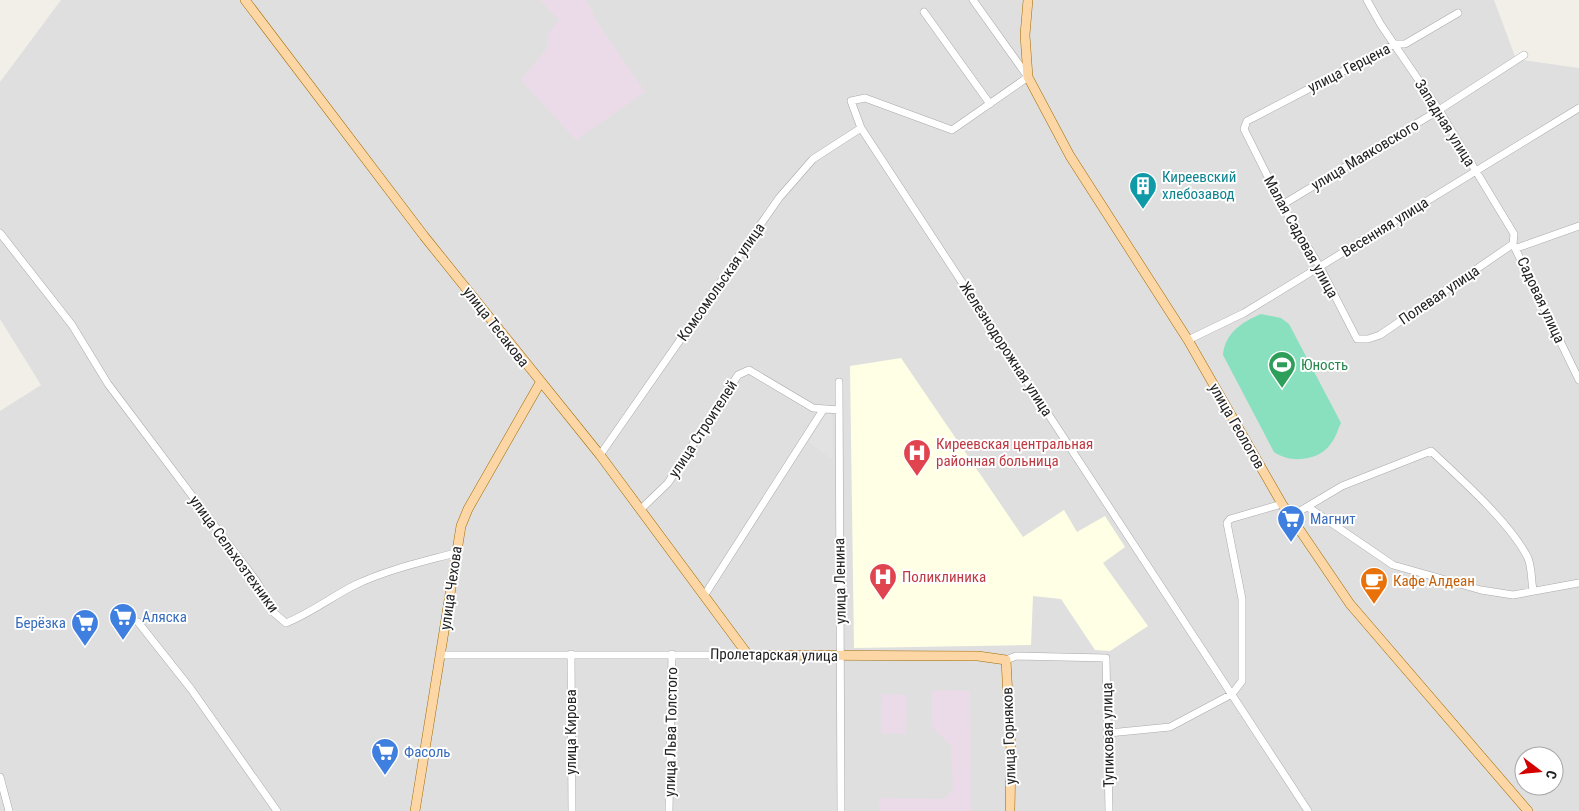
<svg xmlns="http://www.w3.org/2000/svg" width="1579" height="811" font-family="'Roboto Condensed',sans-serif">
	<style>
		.residential { fill: #e0dfdf; fill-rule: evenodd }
		.industrial { fill: #ebdbe8 }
		.education { fill: #ffffe5 }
		.pitch { fill: #88e0be }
		.parking { fill: #e2e2e2 }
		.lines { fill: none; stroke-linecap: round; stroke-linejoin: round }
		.minor-casing { stroke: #a9a9a9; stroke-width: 8 }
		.major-casing { stroke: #a06b00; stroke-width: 10 }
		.minor { stroke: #fff; stroke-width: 7 }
		.major { stroke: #fcd6a4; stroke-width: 9 }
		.labels { text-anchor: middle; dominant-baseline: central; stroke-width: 4; stroke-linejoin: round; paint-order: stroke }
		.street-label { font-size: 15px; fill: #222; stroke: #fff }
		.culture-label { font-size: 15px; fill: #0d838f; stroke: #fff; text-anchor: start }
		.leisure-label { font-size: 15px; fill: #27864d; stroke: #fff; text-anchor: start }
		.health-label { font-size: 15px; fill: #be3a42; stroke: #fff; text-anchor: start }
		.shop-label { font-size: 15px; fill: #366cbe; stroke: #fff; text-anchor: start }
		.food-label { font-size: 15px; fill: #c56008; stroke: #fff; text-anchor: start }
	</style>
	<rect width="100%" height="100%" fill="#f2efe9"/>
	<path class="residential" d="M61,0H1494L1516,59L1579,68V811H0V411L41,385L0,319V82ZM1524,756H1554V786H1524Z"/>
	<path class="industrial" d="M540,0H586L599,25L645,92L576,140L521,80L547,48V35L559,20Z
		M932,690L970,691L971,811H879V798L941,799L946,798L953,789L951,746L932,727Z
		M882,694L907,695L906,734L881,733Z"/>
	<path class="education" d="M901,358L1023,537L1064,510L1077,532L1105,516L1125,547L1103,563L1148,626L1110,651L1095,650L1061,599L1033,596L1031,645L854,648L850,366Z"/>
	<path class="pitch" d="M1261,314L1281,318L1289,324L1341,423C1338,429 1336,437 1332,442C1321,461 1290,464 1274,452L1223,355C1225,333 1242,322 1261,314Z"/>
	<path class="parking" d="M825,414H832L833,460L808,442Z"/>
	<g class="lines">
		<defs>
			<path id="minor" d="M973,0L1028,77L952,130L865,98L851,101L861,128L1308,811
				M1367,0L1381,25L1439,110L1514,234L1513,244L1579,380
				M924,12L990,104
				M1458,13L1405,44H1395L1247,121L1244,129L1282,205L1320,267L1357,339H1368L1380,335L1513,244
				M1282,205L1439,110L1524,55
				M0,233L72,325L108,384L257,582L273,612L286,623C311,613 331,597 355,585C386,570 422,562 455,553
				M1517,248L1579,226
				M1188,340L1244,313L1579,108
				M839,382L841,811
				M600,455L779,198L813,159L861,128
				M1308,507L1393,565L1481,590L1513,595L1579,583
				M641,509L668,483L738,375L749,370L813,408L839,410
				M1290,517L1342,486L1431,451C1461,479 1508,521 1527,556C1532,565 1531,579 1533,590
				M704,596L823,410
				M138,622L191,689L277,811
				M571,654L572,811
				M441,655H748
				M1006,660L1016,656L1106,658L1109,811
				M1109,733L1170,727L1232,694L1242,681V599L1227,523L1230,519L1282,504
				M0,777L9,811
				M669,811L672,654"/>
			<path id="major" d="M245,0L424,236L600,455L748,655L978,656L1006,660L1011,752L1010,811
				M1028,0L1025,35L1028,77L1070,156L1188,340L1282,504L1350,604L1528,811
				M415,811L461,526L468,509L540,383"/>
		</defs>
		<use href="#minor" class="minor-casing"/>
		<use href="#major" class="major-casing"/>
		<use href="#minor" class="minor"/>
		<use href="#major" class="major"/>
	</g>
	<defs>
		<symbol id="building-pin" viewBox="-11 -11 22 30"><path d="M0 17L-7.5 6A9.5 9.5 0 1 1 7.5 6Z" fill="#0f9aa8" stroke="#fff"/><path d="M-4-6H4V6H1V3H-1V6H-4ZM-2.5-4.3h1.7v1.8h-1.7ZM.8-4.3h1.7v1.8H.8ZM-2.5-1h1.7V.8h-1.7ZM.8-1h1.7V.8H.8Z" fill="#fff"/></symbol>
		<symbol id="stadium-pin" viewBox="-11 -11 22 30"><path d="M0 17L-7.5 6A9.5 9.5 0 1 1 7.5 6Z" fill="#2e9e5b" stroke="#fff"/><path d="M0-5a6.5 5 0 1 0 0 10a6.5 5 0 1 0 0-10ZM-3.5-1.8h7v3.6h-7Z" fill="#fff"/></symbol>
		<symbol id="hospital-pin" viewBox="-11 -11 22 30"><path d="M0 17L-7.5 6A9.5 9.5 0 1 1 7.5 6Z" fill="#e0444e" stroke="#fff"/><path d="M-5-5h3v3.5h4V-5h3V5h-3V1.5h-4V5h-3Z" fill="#fff"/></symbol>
		<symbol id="supermarket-pin" viewBox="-11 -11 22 30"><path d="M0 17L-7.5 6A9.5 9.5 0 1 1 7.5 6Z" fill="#3f7fe0" stroke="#fff"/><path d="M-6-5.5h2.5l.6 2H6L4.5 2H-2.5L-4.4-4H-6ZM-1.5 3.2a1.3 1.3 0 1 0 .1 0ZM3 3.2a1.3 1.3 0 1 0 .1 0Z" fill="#fff"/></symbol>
		<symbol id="cafe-pin" viewBox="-11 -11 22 30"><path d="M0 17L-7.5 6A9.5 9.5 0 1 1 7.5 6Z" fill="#e8710a" stroke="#fff"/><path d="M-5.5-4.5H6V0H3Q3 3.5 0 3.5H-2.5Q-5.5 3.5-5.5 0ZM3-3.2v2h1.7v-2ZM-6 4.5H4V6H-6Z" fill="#fff"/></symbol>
	</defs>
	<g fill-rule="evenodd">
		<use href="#building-pin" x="1127" y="170" width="32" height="43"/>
		<use href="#stadium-pin" x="1266" y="349" width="32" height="43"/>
		<use href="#hospital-pin" x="901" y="437" width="32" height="43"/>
		<use href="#supermarket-pin" x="1275" y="503" width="32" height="43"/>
		<use href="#hospital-pin" x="867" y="561" width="32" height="43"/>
		<use href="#cafe-pin" x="1358" y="565" width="32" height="43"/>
		<use href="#supermarket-pin" x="107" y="601" width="32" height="43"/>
		<use href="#supermarket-pin" x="69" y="607" width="32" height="43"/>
		<use href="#supermarket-pin" x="369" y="736" width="32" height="43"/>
	</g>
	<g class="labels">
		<g class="street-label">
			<text transform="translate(1349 68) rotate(-27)">улица Герцена</text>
			<text transform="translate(1445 123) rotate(58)">Западная улица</text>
			<text transform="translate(1365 155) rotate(-31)">улица Маяковского</text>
			<text transform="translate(1385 227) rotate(-32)">Весенняя улица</text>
			<text transform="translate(1301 237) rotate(61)">Малая Садовая улица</text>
			<text transform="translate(721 282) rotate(-55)">Комсомольская улица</text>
			<text transform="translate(1439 295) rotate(-34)">Полевая улица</text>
			<text transform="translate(1541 300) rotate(65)">Садовая улица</text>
			<text transform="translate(496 327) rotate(52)">улица Тесакова</text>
			<text transform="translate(1006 349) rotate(57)">Железнодорожная улица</text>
			<text transform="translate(1237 426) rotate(60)">улица Геологов</text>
			<text transform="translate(703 429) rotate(-57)">улица Строителей</text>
			<text transform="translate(234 554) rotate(54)">улица Сельхозтехники</text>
			<text transform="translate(840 581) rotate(-91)">улица Ленина</text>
			<text transform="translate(451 588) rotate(-82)">улица Чехова</text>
			<text transform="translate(774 655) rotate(1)">Пролетарская улица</text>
			<text transform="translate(571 732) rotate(-90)">улица Кирова</text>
			<text transform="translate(671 732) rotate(-89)">улица Льва Толстого</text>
			<text transform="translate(1108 735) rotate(-91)">Тупиковая улица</text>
			<text transform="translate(1009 736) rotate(-92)">улица Горняков</text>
		</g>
		<g class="culture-label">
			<text x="1162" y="177">Киреевский<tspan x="1162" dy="17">хлебозавод</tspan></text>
		</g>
		<g class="leisure-label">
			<text x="1301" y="365">Юность</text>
		</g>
		<g class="health-label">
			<text x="936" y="444">Киреевская центральная<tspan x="936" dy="17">районная больница</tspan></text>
			<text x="902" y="577">Поликлиника</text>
		</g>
		<g class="shop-label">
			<text x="1310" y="519">Магнит</text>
			<text x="142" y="617">Аляска</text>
			<text x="66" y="623" text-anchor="end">Берёзка</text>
			<text x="404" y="752">Фасоль</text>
		</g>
		<g class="food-label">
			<text x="1393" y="581">Кафе Алдеан</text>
		</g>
	</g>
	<g transform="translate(1539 771) rotate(106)"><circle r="24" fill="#ffffff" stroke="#a7a7a7"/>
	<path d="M0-4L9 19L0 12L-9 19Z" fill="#d40000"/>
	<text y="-8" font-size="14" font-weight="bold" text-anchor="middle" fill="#222222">С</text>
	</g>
</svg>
